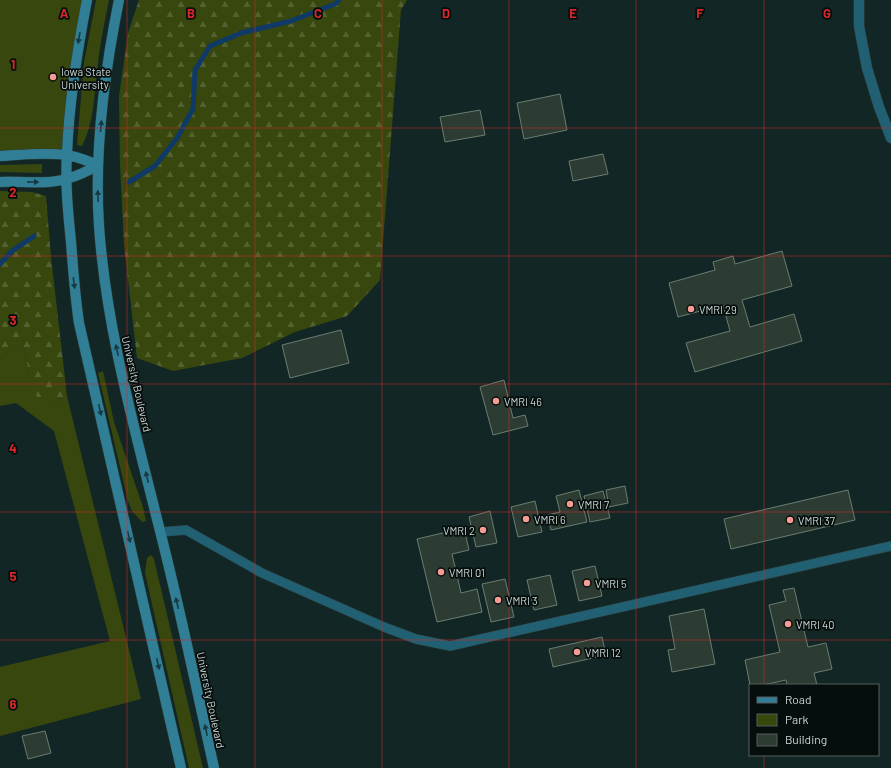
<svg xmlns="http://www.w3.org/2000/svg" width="891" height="768" font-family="Barlow,sans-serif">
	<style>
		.green { fill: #38470d }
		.forest { fill: url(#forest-firs) }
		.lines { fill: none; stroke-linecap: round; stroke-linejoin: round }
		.stream { stroke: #0f3a67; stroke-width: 5 }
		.building { fill: #2d3c32; stroke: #6b7d71 }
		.lane-casing { stroke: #2f4341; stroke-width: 10 }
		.street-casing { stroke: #2f4341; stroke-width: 11 }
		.secondary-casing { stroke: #2f4341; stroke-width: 11 }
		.lane { stroke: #215f72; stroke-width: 9 }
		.street { stroke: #215f72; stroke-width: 10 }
		.secondary { stroke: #317f96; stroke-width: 10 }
		.oneway { fill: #173b44 }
		.grid { fill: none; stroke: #d62828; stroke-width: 1; stroke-opacity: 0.55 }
		.poi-dot { fill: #f59c94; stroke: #060e0d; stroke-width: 1.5 }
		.labels { text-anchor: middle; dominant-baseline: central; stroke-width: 3.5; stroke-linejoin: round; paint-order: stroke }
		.poi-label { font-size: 11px; fill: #c9d6d4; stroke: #060e0d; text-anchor: start }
		.street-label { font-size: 11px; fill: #c9d6d4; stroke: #060e0d }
		.grid-label { font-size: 13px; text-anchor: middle; font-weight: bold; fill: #d62828; stroke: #060e0d; stroke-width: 3.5; stroke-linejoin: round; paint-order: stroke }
	</style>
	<defs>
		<pattern id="forest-firs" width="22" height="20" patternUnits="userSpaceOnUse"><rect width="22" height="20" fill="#38470d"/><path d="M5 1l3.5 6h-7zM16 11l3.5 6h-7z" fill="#53612f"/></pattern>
	</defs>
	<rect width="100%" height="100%" fill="#122725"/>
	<path class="green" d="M0,0H87L67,155L0,156Z
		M96,0H109C105,21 100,43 98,64C94,91 95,121 82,146L77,145L84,62Z
		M42,164V173L0,172V165Z
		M22,338L29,373L55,401L67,396L141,699L0,736V667L110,641L54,431L16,403L0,406V360Z
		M103,371L114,422L143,507L146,521L142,522L132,511L128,501L98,373Z
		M151,555L154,559L203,768H189L145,573L147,558Z"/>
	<path class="forest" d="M139,0H407L401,10L380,280L347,316L295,332L242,358L173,371L137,358L124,245L120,165L119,96L128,33Z
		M0,191L32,192L46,196L51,257L67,396L55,401L37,397L29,373L22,339L0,360Z"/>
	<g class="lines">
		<path class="stream" d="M129,182L155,166L177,138L193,109L195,70L210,46L241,33L291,21L335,4L339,0
			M0,264L12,251L34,236"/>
	</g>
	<path class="building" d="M560,94L567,130L524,139L517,103Z
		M480,110L485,135L445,142L440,117Z
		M603,154L608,174L573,181L569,161Z
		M782,251L792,286L742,300L750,327L794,314L802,341L695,372L686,343L730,331L723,305L678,317L669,283L715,270L713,262L733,256L735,264Z
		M341,330L349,363L290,378L282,345Z
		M504,380L513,418L525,415L528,426L493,435L480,387Z
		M625,486L628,503L609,507L606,490Z
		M579,490L587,522L551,530L547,515L560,512L556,496Z
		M848,490L855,520L731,549L724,519Z
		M603,491L610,518L590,522L584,496Z
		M535,501L542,532L518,537L511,507Z
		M490,511L497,543L476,547L469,517Z
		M464,528L469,550L452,554L461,593L477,589L482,612L437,622L417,539Z
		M595,566L602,596L579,601L572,571Z
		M550,575L557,605L534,610L527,580Z
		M505,579L514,617L491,622L482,584Z
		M794,588L808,647L826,643L832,669L814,673L817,685H787L786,680L763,685H750L745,660L780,652L769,605L786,601L783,590Z
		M704,609L715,664L672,672L668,650L675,649L669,616Z
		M602,637L606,655L553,667L549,649Z
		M45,731L51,753L28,759L22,736Z"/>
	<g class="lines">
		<defs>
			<path id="lane" d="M161,532L186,530L262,573L384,627L416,639L450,646L891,546"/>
			<path id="street" d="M859,0V26L867,68L879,107L891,138"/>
			<path id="secondary" d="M87,0C77,51 69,102 67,154C65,183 68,212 71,242C73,269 75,296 79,323L181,768
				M119,0C104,74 94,151 99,226C106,327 134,426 158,523C179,604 196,686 214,768
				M0,156C22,155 44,152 65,155C77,156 87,161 98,165
				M0,182C22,181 45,185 66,179C78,176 88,171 98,165"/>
		</defs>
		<use href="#lane" class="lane-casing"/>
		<use href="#street" class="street-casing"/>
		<use href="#secondary" class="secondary-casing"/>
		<use href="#lane" class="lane"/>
		<use href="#street" class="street"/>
		<use href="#secondary" class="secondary"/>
	</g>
	<defs><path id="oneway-solid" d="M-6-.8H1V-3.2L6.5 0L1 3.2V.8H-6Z"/></defs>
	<g class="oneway">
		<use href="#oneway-solid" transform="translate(79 38) rotate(100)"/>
		<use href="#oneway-solid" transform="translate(101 126) rotate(-85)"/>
		<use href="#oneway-solid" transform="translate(33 182) rotate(1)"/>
		<use href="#oneway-solid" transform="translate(98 196) rotate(-92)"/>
		<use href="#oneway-solid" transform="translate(74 283) rotate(83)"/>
		<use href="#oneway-solid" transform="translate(117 350) rotate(-102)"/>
		<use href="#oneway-solid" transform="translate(100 410) rotate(77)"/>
		<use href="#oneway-solid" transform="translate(147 477) rotate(-104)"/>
		<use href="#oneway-solid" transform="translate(129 537) rotate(77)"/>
		<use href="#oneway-solid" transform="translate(177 603) rotate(-103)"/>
		<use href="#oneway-solid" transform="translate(158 664) rotate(77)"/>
		<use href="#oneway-solid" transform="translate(206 730) rotate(-102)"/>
	</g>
	<path class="grid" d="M127,0V768M255,0V768M382,0V768M509,0V768M636,0V768M764,0V685M0,128H891M0,256H891M0,384H891M0,512H891M0,640H891M764,755V768"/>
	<g class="poi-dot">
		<circle cx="53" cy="77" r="4"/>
		<circle cx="691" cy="309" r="4"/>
		<circle cx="496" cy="401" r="4"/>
		<circle cx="570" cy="504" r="4"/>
		<circle cx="526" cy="519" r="4"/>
		<circle cx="790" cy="520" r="4"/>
		<circle cx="483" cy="530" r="4"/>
		<circle cx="441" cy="572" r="4"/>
		<circle cx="587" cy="583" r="4"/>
		<circle cx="498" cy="600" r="4"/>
		<circle cx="788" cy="624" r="4"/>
		<circle cx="577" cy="652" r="4"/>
	</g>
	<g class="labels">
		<g class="poi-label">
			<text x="61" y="71">Iowa State<tspan x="61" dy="13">University</tspan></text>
			<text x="699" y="309">VMRI 29</text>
			<text x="504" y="401">VMRI 46</text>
			<text x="578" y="504">VMRI 7</text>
			<text x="534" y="519">VMRI 6</text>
			<text x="798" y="520">VMRI 37</text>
			<text x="475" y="530" text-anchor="end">VMRI 2</text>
			<text x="449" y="572">VMRI 01</text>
			<text x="595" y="583">VMRI 5</text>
			<text x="506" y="600">VMRI 3</text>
			<text x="796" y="624">VMRI 40</text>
			<text x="585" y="652">VMRI 12</text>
		</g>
		<g class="street-label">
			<text transform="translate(137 384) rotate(77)">University Boulevard</text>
			<text transform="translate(211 700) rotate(78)">University Boulevard</text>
		</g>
	</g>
	<g class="grid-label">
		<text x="64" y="18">A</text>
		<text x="191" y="18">B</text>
		<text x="318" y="18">C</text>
		<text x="446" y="18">D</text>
		<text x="573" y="18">E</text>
		<text x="700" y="18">F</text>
		<text x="827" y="18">G</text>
		<text x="13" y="69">1</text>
		<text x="13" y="197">2</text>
		<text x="13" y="325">3</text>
		<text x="13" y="453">4</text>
		<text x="13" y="581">5</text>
		<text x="13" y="709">6</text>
	</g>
	<rect x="749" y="684" width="130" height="72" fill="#060e0d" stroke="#545e5d"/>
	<rect x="757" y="697" width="20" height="6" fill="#317f96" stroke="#545e5d"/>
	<text x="785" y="704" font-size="12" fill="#c9d6d4">Road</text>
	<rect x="757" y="714" width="20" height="12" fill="#38470d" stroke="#545e5d"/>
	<text x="785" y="724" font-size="12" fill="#c9d6d4">Park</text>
	<rect x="757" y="734" width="20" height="12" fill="#2d3c32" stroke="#545e5d"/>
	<text x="785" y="744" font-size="12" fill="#c9d6d4">Building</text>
</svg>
